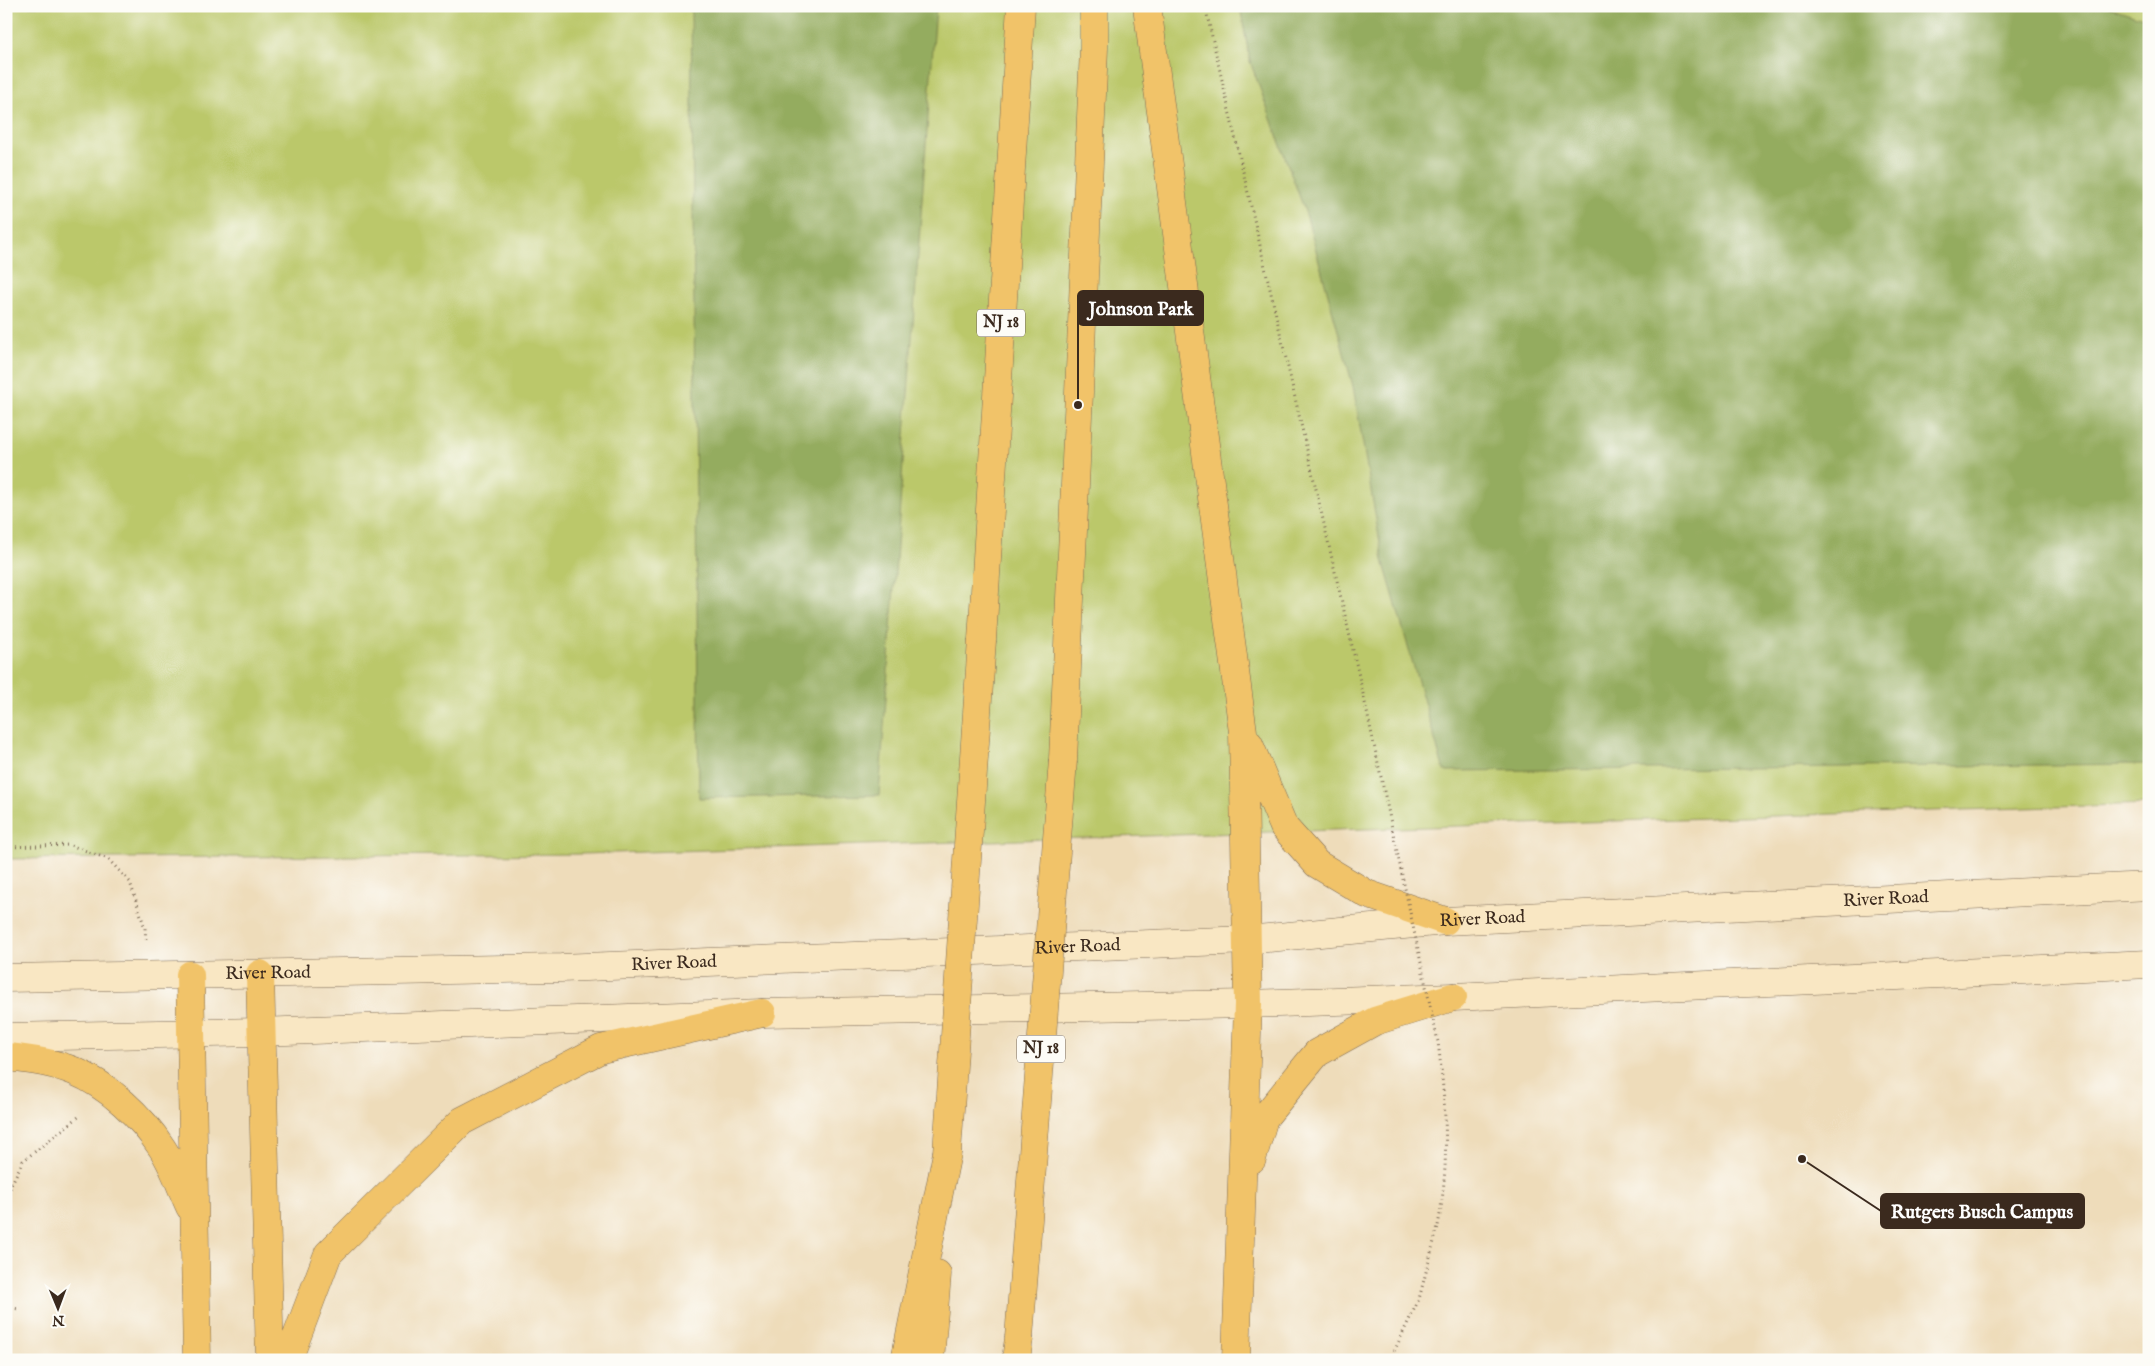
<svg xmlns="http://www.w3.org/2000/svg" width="2155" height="1366" font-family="'IM FELL English',serif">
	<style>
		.green { fill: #bbc86a; stroke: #7b7944 }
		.forest { fill: #94ac5e; stroke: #686b3e }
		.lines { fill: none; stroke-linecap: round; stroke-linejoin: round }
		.secondary-casing { stroke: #7a6855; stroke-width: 29 }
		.highway-casing { stroke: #7a6855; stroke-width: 29 }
		.path { stroke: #7a6855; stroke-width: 3; stroke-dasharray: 1 4; stroke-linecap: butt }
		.secondary { stroke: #f9e7c3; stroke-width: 28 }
		.highway { stroke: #f1c369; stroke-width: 28 }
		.highway-bridge-casing { stroke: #7a6855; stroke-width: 29; stroke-linecap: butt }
		.path-bridge { stroke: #7a6855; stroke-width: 3; stroke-dasharray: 1 4; stroke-linecap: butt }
		.highway-bridge { stroke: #f1c369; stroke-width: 28 }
		.labels { text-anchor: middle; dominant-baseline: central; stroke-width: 4.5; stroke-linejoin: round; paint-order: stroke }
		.shield { fill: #fdfcf7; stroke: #75695f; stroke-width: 1 }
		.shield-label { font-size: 16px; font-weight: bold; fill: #3b2a1e }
		.street-label { font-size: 18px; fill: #3b2a1e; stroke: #fdfcf7 }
		.leader { fill: none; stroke: #3b2a1e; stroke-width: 2 }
		.callout-dot { fill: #3b2a1e; stroke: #fdfcf7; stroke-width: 2 }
		.callout { fill: #3b2a1e; stroke: #3b2a1e; stroke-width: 2 }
		.callout-label { font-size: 19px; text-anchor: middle; font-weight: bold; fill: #fff }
	</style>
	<rect width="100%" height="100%" fill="#fdfcf7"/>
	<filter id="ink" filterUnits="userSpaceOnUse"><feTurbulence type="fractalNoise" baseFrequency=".02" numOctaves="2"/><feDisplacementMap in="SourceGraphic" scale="10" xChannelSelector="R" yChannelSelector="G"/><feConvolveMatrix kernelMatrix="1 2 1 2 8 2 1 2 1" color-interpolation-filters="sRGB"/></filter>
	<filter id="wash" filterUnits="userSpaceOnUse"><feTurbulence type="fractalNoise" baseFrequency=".0096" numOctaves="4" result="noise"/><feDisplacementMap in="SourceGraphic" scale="20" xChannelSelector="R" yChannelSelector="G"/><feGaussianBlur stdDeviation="1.12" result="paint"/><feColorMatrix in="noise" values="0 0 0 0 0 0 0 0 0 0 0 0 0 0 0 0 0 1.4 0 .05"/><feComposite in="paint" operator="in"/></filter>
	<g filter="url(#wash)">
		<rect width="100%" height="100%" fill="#eedcba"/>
		<path class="green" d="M6,6H2149V804L582,854L6,859Z"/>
		<path class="forest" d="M691,6H936L879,795L699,798Z
			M1240,6H2106L2149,20V764L1444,771L1383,560L1353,386L1307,217L1250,61Z"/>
	</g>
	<g filter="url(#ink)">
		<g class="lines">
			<defs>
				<g id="secondary">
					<path id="s1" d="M6,978L561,968L1247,940L1445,921L2149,886"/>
					<path d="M6,1037L260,1032L762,1013L1248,1004L1453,997L2149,964"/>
				</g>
				<path id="highway" d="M1147,6L1243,732L1248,1004L1236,1360
					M982,640L1021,6
					M1249,744L1284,827L1317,864L1367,894L1445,921
					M1063,760L1094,48V6
					M260,974L270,1360
					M190,975L197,1360
					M6,1057C29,1059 52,1062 74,1071C108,1085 142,1117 162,1148C174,1166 181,1188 190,1207
					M1252,1159L1264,1118L1317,1053L1375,1021L1453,997
					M288,1360L328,1254L462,1121L601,1049L762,1013
					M905,1360L947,1153
					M930,1360L937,1274
					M1016,1360L1019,1338"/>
			</defs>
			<use href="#secondary" class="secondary-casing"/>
			<use href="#highway" class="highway-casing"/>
			<path class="path" d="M6,847L70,845L108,859L130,882L145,928L146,941
				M6,1181L12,1183
				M6,1203L12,1183L23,1161L81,1115
				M6,1307L19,1309
				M1390,1360L1419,1299L1438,1226"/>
			<use href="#secondary" class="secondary"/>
			<use href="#highway" class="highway"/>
			<defs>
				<path id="highway-bridge" d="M947,1153L982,640
					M1019,1338L1063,760"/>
			</defs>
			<use href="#highway-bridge" class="highway-bridge-casing"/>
			<path class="path-bridge" d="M1205,6L1364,698L1438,1042C1446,1107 1450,1161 1438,1226"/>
			<use href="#highway-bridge" class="highway-bridge"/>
		</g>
	</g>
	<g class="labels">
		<g class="shield">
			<rect x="977" y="309.5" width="48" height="27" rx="4"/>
			<rect x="1017" y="1035.5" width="48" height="27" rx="4"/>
		</g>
		<g class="shield-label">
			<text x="1001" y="323">NJ 18</text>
			<text x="1041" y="1049">NJ 18</text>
		</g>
		<g class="street-label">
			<text stroke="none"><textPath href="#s1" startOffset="1882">River Road</textPath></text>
			<text stroke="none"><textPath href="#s1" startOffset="1478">River Road</textPath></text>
			<text stroke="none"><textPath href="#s1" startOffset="1072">River Road</textPath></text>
			<text stroke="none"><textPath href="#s1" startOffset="668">River Road</textPath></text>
			<text stroke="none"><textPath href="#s1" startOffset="262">River Road</textPath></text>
		</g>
	</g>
	<path class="leader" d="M1078 405L1078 308M1802 1159L1881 1211"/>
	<g class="callout-dot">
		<circle cx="1078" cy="405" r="5"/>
		<circle cx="1802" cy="1159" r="5"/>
	</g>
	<g class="callout">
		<rect x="1078" y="291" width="125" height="34" rx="5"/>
		<rect x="1881" y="1194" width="203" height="34" rx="5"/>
	</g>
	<g class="callout-label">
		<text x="1141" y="315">Johnson Park</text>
		<text x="1982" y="1218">Rutgers Busch Campus</text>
	</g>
	<rect width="2155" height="1366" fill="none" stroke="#fdfcf7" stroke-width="25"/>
	<g transform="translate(58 1308) rotate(179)" stroke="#fdfcf7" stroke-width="4" paint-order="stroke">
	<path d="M0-4L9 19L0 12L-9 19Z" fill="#3b2a1e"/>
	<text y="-8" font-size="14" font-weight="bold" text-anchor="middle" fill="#3b2a1e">N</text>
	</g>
</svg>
